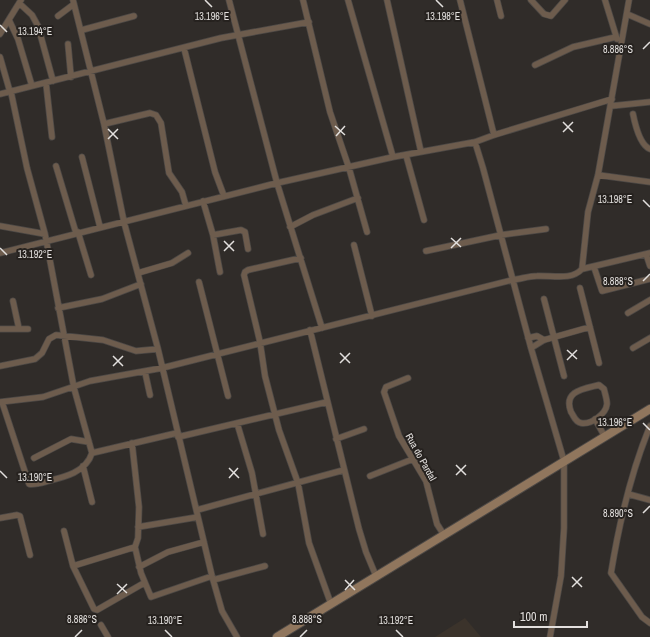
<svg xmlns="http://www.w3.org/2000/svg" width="650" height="637" font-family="'Archivo Narrow',sans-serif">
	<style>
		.built { fill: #3b332b }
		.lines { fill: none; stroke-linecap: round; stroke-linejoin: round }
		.minor-casing { stroke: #4d4946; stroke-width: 7 }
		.secondary-casing { stroke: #4d4946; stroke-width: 10 }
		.minor { stroke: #6d5c4d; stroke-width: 5.5 }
		.secondary { stroke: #90765d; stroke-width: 8 }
		.ticks { fill: none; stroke: #e3e0de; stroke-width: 1.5 }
		.labels { text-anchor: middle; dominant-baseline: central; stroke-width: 4; stroke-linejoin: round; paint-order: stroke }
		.street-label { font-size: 10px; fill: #e3e0de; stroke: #26221f }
		.ticks-label { font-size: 10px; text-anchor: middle; fill: #e3e0de; stroke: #26221f; stroke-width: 4; stroke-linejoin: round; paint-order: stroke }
	</style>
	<rect width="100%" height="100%" fill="#302c29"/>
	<path class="built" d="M465,618L481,637H435Z"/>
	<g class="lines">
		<defs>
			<path id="minor" d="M73,0L104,124L124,222L158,349L212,576L222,611L237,637
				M229,0L277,183L322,328
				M303,0L330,112L349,168L367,232
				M348,0L393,157
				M387,0L421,152
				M460,0L494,135
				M497,0L501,16
				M531,0L544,14L551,16L565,0
				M605,0L617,39
				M19,3L32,15L38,26L53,81
				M627,14L650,24
				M58,16L74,4
				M9,20L18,39L32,86
				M82,30L134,16
				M0,34L21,0
				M68,44L71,77
				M184,48L215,172L224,196
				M0,57L10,92
				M535,65L573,47L616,37
				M46,83L52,137
				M0,94L221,38L309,22
				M611,106L650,102
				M633,114C635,124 640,145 650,149
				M104,124L150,113L156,115L161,123L169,173L182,192L186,206
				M475,142L483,168L531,348L564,461V528L561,576L550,637
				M406,155L424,220
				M82,157L100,227
				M56,166L76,233
				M598,175L650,182
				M203,201L213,235L220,272
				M0,226L45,234
				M290,227L313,215L358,198
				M78,232L91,275
				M213,235L241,230L245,232L248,249
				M354,245L372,316
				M426,251L501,235L546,229
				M0,253L277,183L393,157L475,142L494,135L612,99
				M646,254L650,266
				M301,258L248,270L245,272L244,275L260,342L265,376L279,430L298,483L309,543L331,604
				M594,267L602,291L650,279
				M582,269L650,253
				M138,273L172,263L188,253
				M199,282L228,396
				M580,288L599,363
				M544,299L564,376
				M13,301L19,329
				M58,308L102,299L141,284
				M628,313L650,300
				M0,329H28
				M310,330L359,529L366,552L376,576
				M528,338L537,336L544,340
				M531,348L544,340L590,327
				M633,348L650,338
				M0,366L35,359L42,353L49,339L56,335L103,340L136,351L158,349
				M145,372L150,395
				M408,378L386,387L384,392L399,436L426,481L437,524L444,535
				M599,385L604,389C605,394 607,399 607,404C606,414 591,425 581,423C575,422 574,416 571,412C563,391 583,389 599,385Z
				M0,402L43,397L90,381L162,368L512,280C521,279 529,276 537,276C552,275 571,281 582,269L588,212L598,175L629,0
				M2,402L29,484C35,485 41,483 48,481C65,477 86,472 92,453L74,388L45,234L27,168L11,92
				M595,419L605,437
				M237,423L252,473L263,534
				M650,426C631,472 619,524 611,573L642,617L650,623
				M178,437L327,402
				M336,439L364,429
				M132,443L139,507L138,538L135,547L141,573L151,597L212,576
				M92,453L177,433
				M34,458L71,439L89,442
				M83,466L92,502
				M370,476L413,459
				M628,494L650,500
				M197,510L344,470
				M0,518L17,515L20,516L30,555
				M138,527L198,517
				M64,531L73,566L94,609L97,610L144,583
				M73,566L135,547
				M139,567L168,552L204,542
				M213,580L265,566
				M101,625L108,637"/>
			<path id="secondary" d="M277,637L650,409"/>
		</defs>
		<use href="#minor" class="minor-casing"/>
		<use href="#secondary" class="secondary-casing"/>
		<use href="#minor" class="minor"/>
		<use href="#secondary" class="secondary"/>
	</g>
	<path class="ticks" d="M205,0L212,7M436,0L443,7M0,25L7,32M643,49L650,42M563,122L573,132M335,126L345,135M108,129L118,139M563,132L573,122M336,136L345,126M108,139L118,129M643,200L650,207M451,238L461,247M224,241L234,251M0,248L7,255M451,248L461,238M224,251L234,241M643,281L650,274M567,350L577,359M340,353L350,363M113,356L123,366M567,360L577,350M340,363L350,353M113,366L123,356M643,423L650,430M456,465L466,475M229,468L239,478M0,471L7,478M456,475L466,465M229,478L238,468M643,513L650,506M572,577L582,587M345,580L355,590M117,584L127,593M572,587L582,577M345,590L354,580M117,594L127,584M165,630L172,637M396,630L403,637M75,637L82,630M300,637L307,630"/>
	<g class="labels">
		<g class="street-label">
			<text transform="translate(421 457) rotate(61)">Rua do Pardal</text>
		</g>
	</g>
	<g class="ticks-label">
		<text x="212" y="20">13.196°E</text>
		<text x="443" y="20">13.198°E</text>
		<text x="35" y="35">13.194°E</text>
		<text x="618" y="53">8.886°S</text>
		<text x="615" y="203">13.198°E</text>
		<text x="35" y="258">13.192°E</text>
		<text x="618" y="285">8.888°S</text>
		<text x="615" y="426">13.196°E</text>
		<text x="35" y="481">13.190°E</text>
		<text x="618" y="517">8.890°S</text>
		<text x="82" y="623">8.886°S</text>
		<text x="307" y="623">8.888°S</text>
		<text x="165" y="624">13.190°E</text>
		<text x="396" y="624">13.192°E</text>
	</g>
	<path d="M514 621v6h73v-6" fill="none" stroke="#e3e0de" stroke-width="2"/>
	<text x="520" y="621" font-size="12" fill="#e3e0de" stroke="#26221f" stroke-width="3" paint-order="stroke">100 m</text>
</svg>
